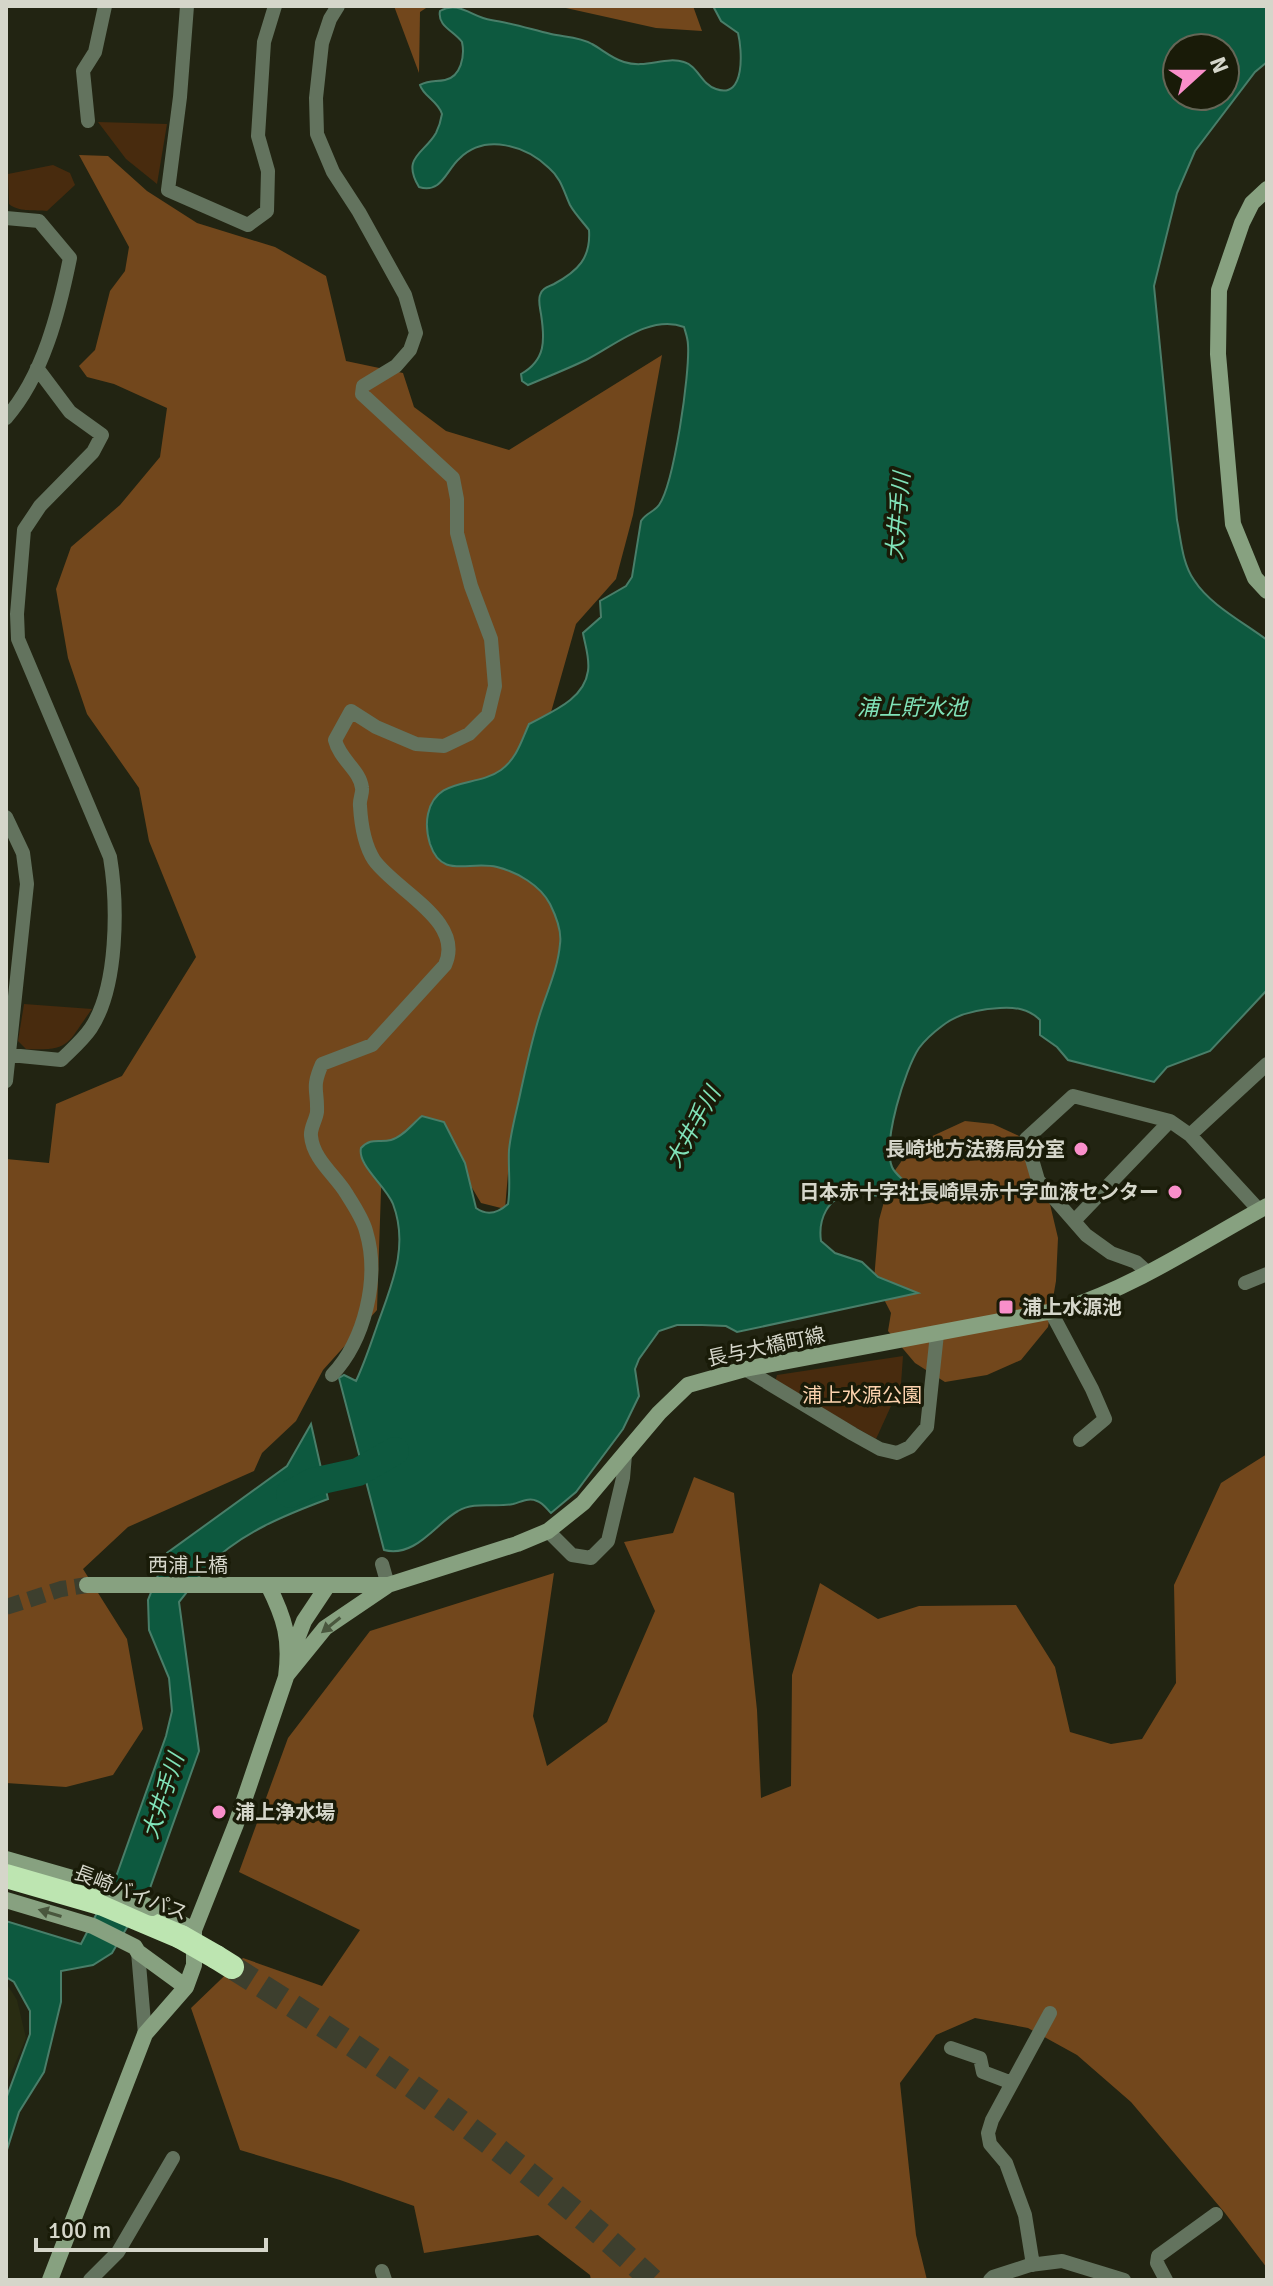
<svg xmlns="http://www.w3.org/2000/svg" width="1273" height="2286" font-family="Signika,'Noto Sans JP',sans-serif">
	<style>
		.built { fill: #292c12 }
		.green { fill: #482b0e }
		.forest { fill: #72471c }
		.water { fill: #0d593f; stroke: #497e69; stroke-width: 2; fill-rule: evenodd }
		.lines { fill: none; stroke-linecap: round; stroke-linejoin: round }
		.river { stroke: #0d593f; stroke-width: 28 }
		.secondary-tunnel { stroke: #3d3f2e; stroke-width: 16; stroke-dasharray: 16 8; stroke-linecap: butt }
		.highway-tunnel { stroke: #3d3f2e; stroke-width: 24; stroke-dasharray: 24 12; stroke-linecap: butt }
		.street { stroke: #63735e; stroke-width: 14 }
		.secondary { stroke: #87a180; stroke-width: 16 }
		.highway { stroke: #bde5b1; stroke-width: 24 }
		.secondary-bridge { stroke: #87a180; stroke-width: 16 }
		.highway-bridge { stroke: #bde5b1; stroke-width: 24 }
		.oneway { fill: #4a573e }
		.poi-dot { fill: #f98fca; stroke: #191b08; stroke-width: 3 }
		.labels { text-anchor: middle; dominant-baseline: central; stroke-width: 7; stroke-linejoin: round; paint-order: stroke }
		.poi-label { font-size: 20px; font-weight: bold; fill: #d5d6ca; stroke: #191b08; text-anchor: end }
		.street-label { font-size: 20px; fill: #d5d6ca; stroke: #191b08 }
		.park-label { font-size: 20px; fill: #fcd2ae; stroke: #191b08 }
		.water-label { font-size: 22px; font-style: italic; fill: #80e3b9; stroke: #191b08 }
	</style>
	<rect width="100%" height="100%" fill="#222412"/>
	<path class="built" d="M6,1983L17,2000L26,2038L6,2085Z"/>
	<path class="green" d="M98,122L167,124L157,184L126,159Z
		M53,165L70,173L75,185L47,211C35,210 18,212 9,204L8,174Z
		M24,1004L92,1009C66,1044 72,1051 26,1049L18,1041Z
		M903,1356L901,1384L876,1439L775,1382L777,1375Z"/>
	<path class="forest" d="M394,6H429L420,12L419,73Z
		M557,6H693L702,31L656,28Z
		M79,155L108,156L147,191L197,223L275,247L326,276L346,361L403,373L414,407L446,431L509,450L662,355L633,515L616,579L576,624L542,744L522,841L570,935L510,1150L505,1209L481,1203L432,1120L382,1160L377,1310L323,1370L296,1421L262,1453L254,1471L128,1527L83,1569L127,1639L143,1729L113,1775L66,1787L6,1783V1159L49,1163L56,1104L122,1076L196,957L149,841L139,788L87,714L68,658L56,589L71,547L120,505L160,457L167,408L114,384L87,377L79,366L95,350L110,291L125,271L129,247Z
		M965,1121L993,1124L1019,1136L1034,1159L1049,1200L1058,1238L1056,1281L1048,1327L1021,1360L987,1375L945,1382L915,1363L888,1331L891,1313L874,1280L879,1220L891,1176L913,1145Z
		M1267,1454V2268L1225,2213L1131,2102L1077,2055L1028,2028L975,2018L936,2035L900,2083L916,2235L927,2280H591L590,2275L538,2235L424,2253L414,2206L340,2180L240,2150L191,2008L243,1958L322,1986L360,1930L239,1872L288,1738L370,1631L554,1573L533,1716L547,1766L607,1722L655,1611L624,1542L673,1533L694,1477L734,1493L757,1710L761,1798L791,1786L792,1675L820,1583L878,1619L919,1606L1016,1605L1055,1667L1070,1732L1111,1744L1142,1739L1176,1683L1174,1585L1221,1483Z"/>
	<path class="water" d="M713,6H1267V62L1255,72L1195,151L1177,193L1154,286L1177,520C1181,539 1182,563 1194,580C1210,605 1243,622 1267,640V990L1210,1051L1167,1067L1154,1082L1068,1060L1057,1047L1040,1035V1020C1029,1009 1016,1007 1000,1008C980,1009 958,1013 942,1026C934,1032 925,1040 919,1048C905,1069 882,1143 892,1167C894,1172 900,1177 904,1181C898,1187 892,1192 883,1195C873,1198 862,1192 852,1193C827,1197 818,1220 821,1241L835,1253L862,1262L878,1277L918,1293L737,1332L726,1326L702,1325H677L659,1331L639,1359L635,1369L639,1396L623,1429L576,1492L551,1513C547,1509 543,1503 537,1501C529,1497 521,1502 513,1504C495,1508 475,1501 458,1511C436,1523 416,1558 384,1550L339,1378L344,1375L356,1381C365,1362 371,1343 378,1323C392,1284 409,1246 393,1204C386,1186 357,1165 361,1148C371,1137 379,1143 391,1140C403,1137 413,1123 422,1116L444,1122L465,1163L476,1208C487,1216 498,1213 508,1204C511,1187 508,1168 509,1150C511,1130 517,1110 521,1090C527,1063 533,1034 542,1008C549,987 558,967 560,944C562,931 556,916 550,904C540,885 517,872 497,867C469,860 442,880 430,844C427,834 426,823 428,814C436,776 476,788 501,770C517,758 521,742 529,724C551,712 584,700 588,671C590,658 585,645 583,633L601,617L600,601L626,586L632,577L641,521C646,513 654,512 659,505C674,484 690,373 688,345C688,339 686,334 684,327C650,314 614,346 586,360C567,369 547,377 528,385L522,381L521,374C546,360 545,340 541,314C540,308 538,301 540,295C542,288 548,287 554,284C578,271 591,258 589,230C583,222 575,214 570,205C564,192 561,178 549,168C526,146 486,133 460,158C446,170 442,194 419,187C401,157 424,154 436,133C439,127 441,120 442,114C438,101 423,96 420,85C430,80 435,82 445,80C461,77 465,56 462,42C454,31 437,26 440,11C459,0 473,18 491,20C512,23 530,29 551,34C564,37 580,37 592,44C603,50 611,58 624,62C646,69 665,56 684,62C698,66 701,84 716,89C746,100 742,49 738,33L721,21ZM1177,48H1225V96H1177Z
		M311,1424L328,1499C285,1515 240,1533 207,1567C197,1578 189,1590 179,1602L199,1751L150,1888L112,1953L93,1965L61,1971V2002L44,2072L19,2112L6,2153V2099L30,2034V2011L14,1982L6,1977V1921L81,1944L117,1874L166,1736L172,1711L169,1678L149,1630L148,1600L167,1553L287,1466Z"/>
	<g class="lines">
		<path class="river" d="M290,1494L313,1482L358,1472L395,1451"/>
		<path class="secondary-tunnel" d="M6,1607L61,1589L87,1585"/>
		<path class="highway-tunnel" d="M232,1967C382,2061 522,2159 652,2280"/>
		<path class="street" d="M187,6L180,97L168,190L248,225L267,211L268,171L258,136L264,42L275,6
			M88,121L83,71L95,52L105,6
			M6,218L39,221L70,258C59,312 43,376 6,418
			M6,817L23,853L27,884L6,1081
			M10,1055L61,1060C71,1050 83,1040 91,1028C118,987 118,905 110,857L18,639L17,614L24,530L40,506L93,452L102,435L70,412L37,368
			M1190,1135L1267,1064
			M1074,1221L1170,1121
			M1147,1272L1136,1262L1111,1253L1086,1235L1038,1180L1026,1139L1073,1096L1170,1121L1190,1135L1259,1210
			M1245,1283L1267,1274
			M1051,1312L1092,1389L1105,1419L1080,1440
			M745,1369L853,1434L880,1449L897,1453L910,1447L927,1427L937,1334
			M332,1375C365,1340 380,1278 366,1231C363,1219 353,1204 346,1193C335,1175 313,1159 311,1136C310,1128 316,1120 317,1112C318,1089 311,1089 322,1064L372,1045L445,965C465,921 396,891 374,860C365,846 361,823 360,806C359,800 363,793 362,788C360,770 340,760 335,740L351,711L376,727L416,744L444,746L469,734L488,715L495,686L491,639L471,586L457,533V499L453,478L362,394L363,386L396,366L410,350L416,333L405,295L359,212L333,172L317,134L316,98L322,43L330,19L338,6
			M548,1531L572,1555L591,1558L608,1541L623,1478L625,1455
			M382,1564L388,1585
			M138,1952L145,2034
			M951,2048L980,2058L983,2072L1012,2083
			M1033,2265L1025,2215L1006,2163L990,2144L988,2133L992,2120L1050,2013
			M382,2271L385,2280
			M90,2280L118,2252L173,2158
			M990,2280L993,2277L1030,2265L1062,2261L1124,2280
			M1166,2280L1157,2263L1158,2256L1216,2214"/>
		<path class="secondary" d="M1267,189L1252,203L1242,223L1219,290L1218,354L1233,524L1255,578L1267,591
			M87,1585H388L517,1544L548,1531L583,1503L659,1413L688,1385L745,1369L1064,1309C1136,1286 1201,1242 1267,1206
			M290,1657L304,1621L328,1585
			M286,1676L325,1628L387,1586
			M6,1859L107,1888
			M6,1900L93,1926L135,1947L138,1952L186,1987
			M152,1908L194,1930
			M50,2280L145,2034L186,1987L194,1965V1930L236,1824L286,1677C291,1639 285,1619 268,1585"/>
		<path class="highway" d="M6,1876L103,1904L181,1937
			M216,1957L232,1967"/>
		<path class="secondary-bridge" d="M107,1888L152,1908"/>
		<path class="highway-bridge" d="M181,1937L216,1957"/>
	</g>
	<defs><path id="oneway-solid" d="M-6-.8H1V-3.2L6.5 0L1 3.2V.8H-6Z" transform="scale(2)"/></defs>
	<g class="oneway">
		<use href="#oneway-solid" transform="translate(331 1625) rotate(141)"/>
		<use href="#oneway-solid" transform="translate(50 1913) rotate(-163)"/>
	</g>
	<g class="poi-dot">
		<circle cx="1081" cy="1149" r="8"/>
		<circle cx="1175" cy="1192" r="8"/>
		<rect x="998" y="1299" width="16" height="16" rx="4"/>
		<circle cx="219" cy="1812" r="8"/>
	</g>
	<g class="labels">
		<g class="poi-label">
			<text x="1065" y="1149">長崎地方法務局分室</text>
			<text x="1159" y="1192">日本赤十字社長崎県赤十字血液センター</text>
			<text x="1022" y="1307" text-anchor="start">浦上水源池</text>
			<text x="235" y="1812" text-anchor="start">浦上浄水場</text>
		</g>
		<g class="street-label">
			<text transform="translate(766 1347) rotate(-12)">長与大橋町線</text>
			<text x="188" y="1565">西浦上橋</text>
			<text transform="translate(131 1893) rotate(21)">長崎バイパス</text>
		</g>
		<g class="park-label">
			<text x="862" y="1395">浦上水源公園</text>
		</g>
		<g class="water-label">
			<text transform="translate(898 516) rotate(-85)">大井手川</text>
			<text x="912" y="707">浦上貯水池</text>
			<text transform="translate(693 1127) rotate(-61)">大井手川</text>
			<text transform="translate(163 1796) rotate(-72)">大井手川</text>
		</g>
	</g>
	<rect width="1273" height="2286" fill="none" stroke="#d5d6ca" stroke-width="16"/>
	<g transform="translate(1201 72) rotate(69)"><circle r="38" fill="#191b08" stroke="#646656" stroke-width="2"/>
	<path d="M0-6L14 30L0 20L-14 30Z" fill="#f98fca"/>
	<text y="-12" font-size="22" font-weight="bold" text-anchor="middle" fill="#d5d6ca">N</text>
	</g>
	<path d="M36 2238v12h230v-12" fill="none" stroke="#d5d6ca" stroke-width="4"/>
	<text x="48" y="2238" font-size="24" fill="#d5d6ca" stroke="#191b08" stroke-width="6" paint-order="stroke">100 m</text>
</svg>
